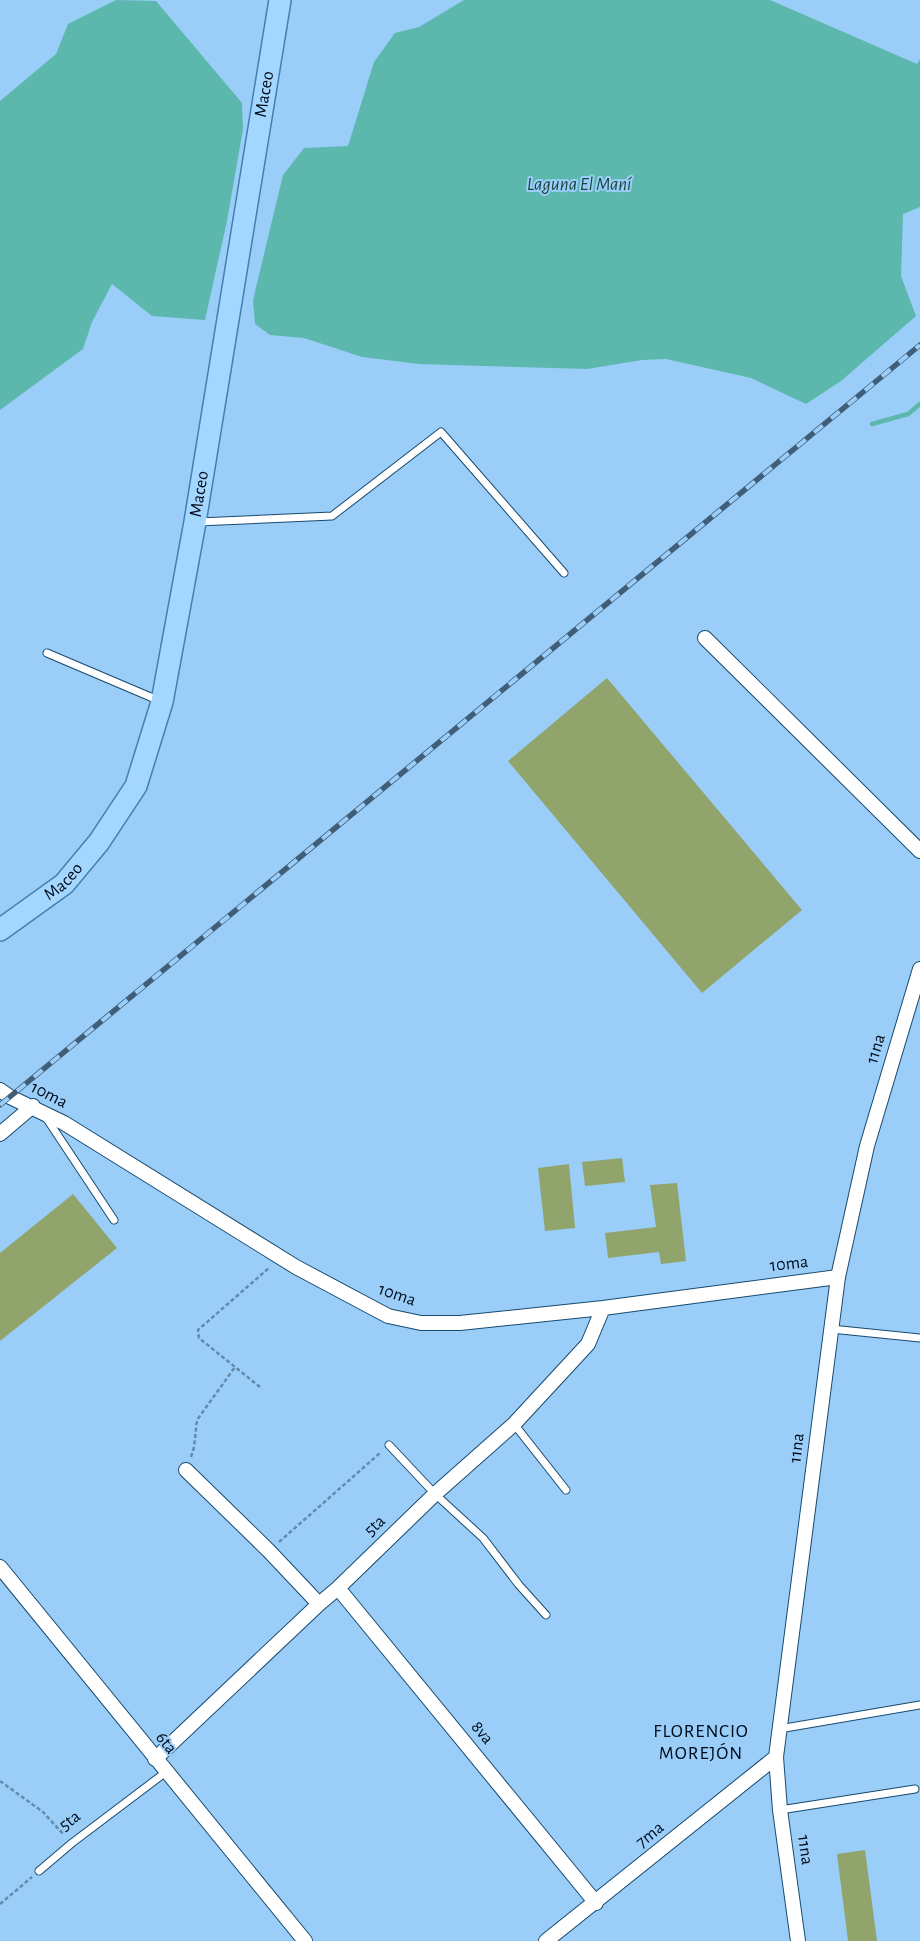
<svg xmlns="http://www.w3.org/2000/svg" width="920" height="1941" font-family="'Alegreya Sans',sans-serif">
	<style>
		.water { fill: #5cb8ac }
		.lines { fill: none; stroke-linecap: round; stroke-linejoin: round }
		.stream { stroke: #5cb8ac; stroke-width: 4.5 }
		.building { fill: #91a46c }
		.lane-casing { stroke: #174a6e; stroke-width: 9 }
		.street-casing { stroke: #174a6e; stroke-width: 16 }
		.primary-casing { stroke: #437faf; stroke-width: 24 }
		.path { stroke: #648aab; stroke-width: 2.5; stroke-dasharray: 4 2.5; stroke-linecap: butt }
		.lane { stroke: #fff; stroke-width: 7 }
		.street { stroke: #fff; stroke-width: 14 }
		.primary { stroke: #a4d7ff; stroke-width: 21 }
		.rail-casing { stroke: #415e79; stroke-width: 5.5 }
		.rail { stroke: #9acef9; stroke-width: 4; stroke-dasharray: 11; stroke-linecap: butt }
		.labels { text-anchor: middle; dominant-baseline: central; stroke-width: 4; stroke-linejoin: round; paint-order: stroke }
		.street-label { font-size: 18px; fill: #000c1b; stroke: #9acef9 }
		.water-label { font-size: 19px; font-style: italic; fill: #1b4640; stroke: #9acef9 }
		.neighbourhood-label { font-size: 19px; letter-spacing: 1px; fill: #000c1b; stroke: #9acef9 }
	</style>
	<rect width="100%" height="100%" fill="#9acef9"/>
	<path class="water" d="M116,0L156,1L242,103L243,129L227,221L205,320L152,316L112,284L92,322L83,349L0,410V101L56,54L68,24Z
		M464,0H770L917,64L920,59V207L903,214L901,276L916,316L841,381L806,404L751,378L666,359L642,360L587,369L419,364L362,357L304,338L270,335L255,324L253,300L283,175L304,148L348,146L374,62L395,33L419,27Z"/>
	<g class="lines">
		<path class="stream" d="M872,424L908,414L920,404"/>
	</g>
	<path class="building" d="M607,678L802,910L702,993L508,761Z
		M622,1158L625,1182L585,1186L582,1162Z
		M569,1164L575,1228L545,1231L538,1168Z
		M677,1183L686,1261L661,1264L659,1252L608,1258L605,1233L656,1227L650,1185Z
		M73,1194L117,1248L0,1341V1253Z
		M865,1850L877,1941H848L837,1854Z"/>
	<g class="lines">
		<defs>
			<path id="lane" d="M198,522L332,516L441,432L564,573
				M47,653L160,701
				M45,1116L114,1220
				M831,1329L920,1338
				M514,1424L566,1490
				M389,1445L435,1494L483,1538L519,1585L546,1615
				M779,1729L920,1705
				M780,1810L915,1789
				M39,1871L72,1843L166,1772"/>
			<path id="street" d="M705,638L920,851
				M0,1090L10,1097L64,1123L296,1267L388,1316L421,1323H460L603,1308L838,1277
				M0,1134L33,1106
				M186,1470L269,1551L319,1604
				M0,1567L305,1941
				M338,1588L596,1903
				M155,1759L319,1604L338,1588L435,1494L514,1424L588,1344L603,1308
				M546,1941L776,1757
				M798,1941L780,1810L776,1757L838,1277L867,1146L920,969"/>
			<g id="primary">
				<path id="s1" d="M0,930L64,884L99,842L136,786L162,702L195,522L280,0"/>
			</g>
		</defs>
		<use href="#lane" class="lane-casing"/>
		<use href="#street" class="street-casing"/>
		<use href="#primary" class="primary-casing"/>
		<path class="path" d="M260,1387L199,1338L198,1330L270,1267
			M191,1457L194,1447L197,1420L235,1367
			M279,1542L380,1453
			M0,1781L43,1812L64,1835
			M0,1904L32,1877"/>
		<use href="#lane" class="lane"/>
		<use href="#street" class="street"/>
		<use href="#primary" class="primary"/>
		<defs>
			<path id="rail" d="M0,1105L920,345"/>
		</defs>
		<use href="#rail" class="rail-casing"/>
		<use href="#rail" class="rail"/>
	</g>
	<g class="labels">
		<g class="street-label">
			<text stroke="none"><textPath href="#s1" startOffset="905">Maceo</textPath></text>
			<text stroke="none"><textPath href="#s1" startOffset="500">Maceo</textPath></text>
			<text stroke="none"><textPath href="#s1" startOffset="80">Maceo</textPath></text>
			<text transform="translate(876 1049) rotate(-73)">11na</text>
			<text transform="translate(49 1095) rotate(27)">10ma</text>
			<text transform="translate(789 1264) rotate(-7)">10ma</text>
			<text transform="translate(397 1295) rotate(19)">10ma</text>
			<text transform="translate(797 1448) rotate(-83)">11na</text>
			<text transform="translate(375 1526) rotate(-44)">5ta</text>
			<text transform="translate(482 1733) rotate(50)">8va</text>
			<text transform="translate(166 1743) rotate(51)">6ta</text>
			<text transform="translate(70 1821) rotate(-38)">5ta</text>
			<text transform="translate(650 1835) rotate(-39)">7ma</text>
			<text transform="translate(805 1850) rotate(82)">11na</text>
		</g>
		<g class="water-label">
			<text x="579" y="184">Laguna El Maní</text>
		</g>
		<g class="neighbourhood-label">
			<text x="701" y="1731">FLORENCIO<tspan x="701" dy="22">MOREJÓN</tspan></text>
		</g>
	</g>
</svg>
